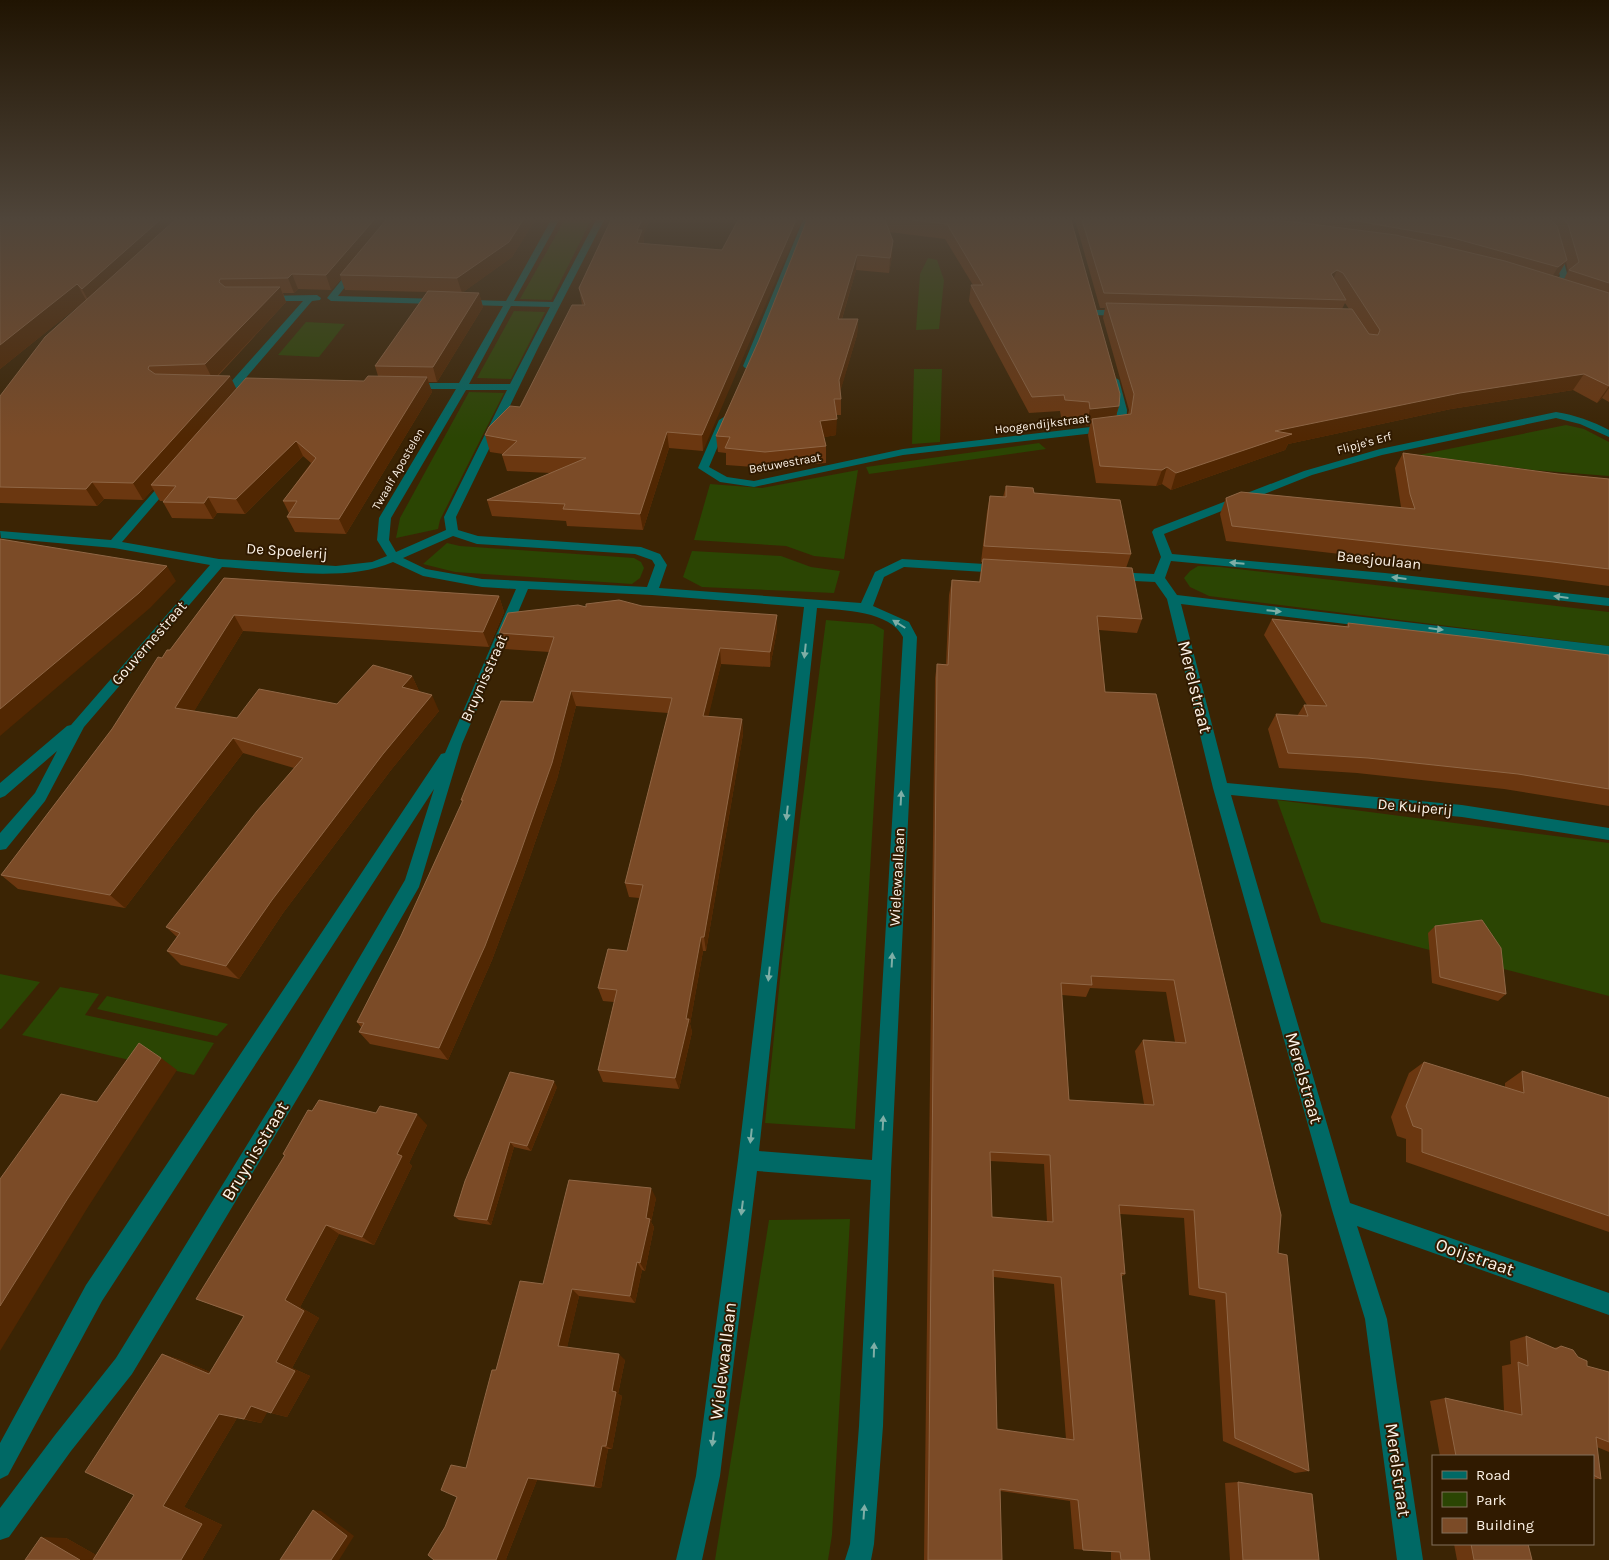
<svg xmlns="http://www.w3.org/2000/svg" width="1609" height="1560" font-family="Karla,sans-serif">
	<style>
		.green { fill: #2b4503 }
		.lines { fill: none; stroke-linecap: round; stroke-linejoin: round }
		.street { fill: #006965; fill-rule: evenodd }
		.wall { fill: #6b3710; fill-rule: evenodd }
		.shaded-wall { fill: #512702 }
		.building { fill: #7b4b27; stroke: #8f6645; fill-rule: evenodd }
		.oneway { fill: #7eaea6 }
		.labels { text-anchor: middle; dominant-baseline: central; stroke-width: 4; stroke-linejoin: round; paint-order: stroke }
		.far-street-label { font-size: 12px; fill: #fdf3e7; stroke: #301a00 }
		.street-label { font-size: 15px; fill: #fdf3e7; stroke: #301a00 }
		.near-street-label { font-size: 18px; fill: #fdf3e7; stroke: #301a00 }
	</style>
	<rect width="100%" height="100%" fill="#3b2404"/>
	<path class="green" d="M591,220L551,300L520,299L564,221Z
		M928,258L937,260L944,280L939,329L916,330L920,274Z
		M514,311L545,312L511,379L477,378Z
		M306,322L345,324L319,357L278,355Z
		M914,369H942L940,442L912,444Z
		M469,392L504,393L440,520L438,529L396,538L400,518Z
		M1566,425L1584,429L1609,442V476L1533,470L1419,455Z
		M1039,443L1046,449L869,474L866,467Z
		M858,470L844,559L814,556L786,546L694,540L710,484L762,488Z
		M447,543L460,546L634,558L641,562L644,568L640,578L632,584L455,572L423,564Z
		M692,551L781,556L811,567L840,571L834,593L702,587L683,577Z
		M1198,566L1220,567L1609,612V646L1209,596L1190,587L1184,578L1190,571Z
		M826,620L873,624L884,630L855,1129L765,1123L782,960Z
		M1277,800L1609,843V996L1321,922Z
		M0,974L40,982L1,1029H0Z
		M60,987L99,994L85,1015L214,1043L194,1075L22,1035Z
		M107,996L228,1024L217,1036L97,1009Z
		M850,1219L832,1535L828,1560H715L769,1220Z"/>
	<g class="lines">
		<path class="street" d="M551,220H559L514,301L553,302L596,220H604L538,348L456,517L458,530L478,536L641,547L660,554L667,565L659,588L861,603L875,572L902,559L1001,565L1007,569L1001,573L904,567L884,577L873,606L909,622L917,637L891,1171L883,1426L874,1544L871,1560H845L850,1544L859,1426L871,1180L757,1171L720,1476L702,1560H676L696,1476L738,1160L804,607L652,595L528,589L462,744L419,887L312,1074L132,1374L71,1451L9,1537L0,1540V1508L55,1435L116,1358L298,1062L405,880L434,789L102,1301L8,1475L0,1479V1443L86,1285L441,754L445,753L516,589L482,587L423,576L393,562C346,583 274,570 222,567L84,727L45,801L6,849L0,850V833L35,793L57,751L5,796L0,798V783L67,726L71,725L210,565L114,548L1,538L0,531L111,540L165,479H173L175,481L173,483L122,542L219,559L336,566L372,562L387,556L377,540L379,518L456,389H410L405,386L410,383H459L503,306L331,301L327,298L352,267L355,266L359,269L338,296L506,301ZM511,306L550,307L510,384H469ZM466,390H507L444,517L446,530L396,552L389,540L391,518ZM453,536L477,544L635,554L652,560L655,565L647,587L482,579L426,569L403,558ZM817,608C843,610 890,611 903,637L872,1160L759,1151Z
			M803,220H811L753,366L751,368H745L743,366Z
			M1533,220H1541L1558,239L1568,277L1554,288L1547,286L1560,276L1550,240Z
			M317,295L321,298L320,300L312,301L237,388H229V384L303,301H265L261,298L262,296Z
			M1096,310H1124L1128,313L1124,316L1093,315L1092,313Z
			M1114,377L1119,380L1127,410L1126,427L1121,430L903,455L754,487L720,482L698,468L719,420L724,417L729,420L709,467L727,477L754,481L903,449L1116,424L1117,410L1109,380Z
			M1556,412C1575,415 1592,421 1609,430V437L1580,424L1556,418L1382,455L1312,475L1164,534L1172,554L1385,573L1609,598V606L1385,581L1171,561L1165,578L1177,595L1609,646V656L1181,604L1227,783L1462,805L1609,828V840L1462,817L1231,795L1350,1203L1609,1293V1315L1357,1226L1387,1319L1423,1560H1397L1365,1319L1332,1210L1213,788L1167,599L1155,582L1114,580L1108,576L1114,572L1154,574L1161,557L1152,532L1154,529L1304,471L1380,449Z"/>
	</g>
	<path class="wall" d="M0,220H535L512,257L463,292L479,293L483,307L437,382H428L432,392L346,534L295,532L287,517L289,513L283,501L311,463L303,456L245,514L217,513L213,519L172,518L163,502L164,501H160L153,489L143,500L104,499L97,506L0,503V396L86,300L0,369ZM341,279L345,290L428,292L375,366L378,376L364,381L236,389L230,376H218L286,302L283,293H294L298,289L331,290Z
		M611,220H650L643,235L644,244L722,250L703,451L669,448L643,530L567,526L566,521L492,516L487,500L551,473L507,471L502,455L503,454L490,452L485,435L520,407L582,305L579,288Z
		M807,220H1071L1119,406L1116,416L1128,414L1129,410L1103,318L1105,308H1100L1075,220H1609V402L1602,398L1597,403L1573,390L1451,409L1288,444L1285,450L1171,490L1162,484L1156,486L1096,483L1088,435L1090,425L1086,426L1085,418L1061,417L1060,411L1029,413L969,301L971,285H973L945,239L889,232L892,256L889,273L856,270L842,319H858L857,335L840,391L841,399V415H836V435L824,437L826,446V463L766,468L726,465V453L718,452L716,436L759,340ZM1566,262L1568,271L1564,279L1556,276L1558,275ZM1345,303L1349,309H1342Z
		M1403,453L1558,474L1609,479V586L1541,577L1226,541L1220,514L1226,498L1401,507L1395,468Z
		M1006,486L1034,493L1131,554L1126,568L1142,619L1137,633L1099,630L1105,692L1278,1253L1309,1471L1295,1473L1223,1441L1215,1300L1189,1295L1184,1218L1120,1214L1125,1274L1121,1277L1150,1560H1111V1552L1074,1549L1070,1501L1000,1491L1002,1560H924L935,678L937,664H946L949,595L952,580L979,582L982,562H981L987,512L990,496L1003,497ZM1090,988L1166,992L1175,1042L1143,1040L1135,1051L1144,1104L1069,1100L1062,995L1086,997ZM990,1161L1044,1164L1047,1222L992,1217ZM994,1277L1054,1284L1066,1439L997,1429Z
		M224,578L499,596L504,612L489,647L243,631L194,711L237,718L337,704L412,676L419,691L439,711L391,770L283,913L239,979L181,965L167,951L177,937L166,927L294,768L243,753L125,908L18,889L1,875L112,729L162,658L170,650Z
		M642,606L777,615V630L770,667L721,664L708,716L742,719L743,734L706,951H703L690,1024L692,1032L679,1089L603,1082L598,1070L614,1002L603,1001L598,988L627,951L639,898L629,897L625,883L668,713L576,706L557,779L523,877L492,960L448,1060L370,1044L359,1032L361,1027L357,1022L401,936L462,802L461,800L533,702L549,652L505,649L499,633L586,607Z
		M1272,619L1346,627L1348,623L1609,655V806L1504,789L1357,773L1279,768L1268,729L1276,714L1297,716L1304,705H1307L1264,635Z
		M1435,926L1506,994L1498,1001L1432,983L1428,933Z
		M1424,1062L1505,1087V1083L1522,1071L1609,1098V1232L1406,1162V1139L1397,1136L1391,1117L1409,1073Z
		M557,1087L531,1151L514,1147L491,1225L459,1220L454,1216L465,1181Z
		M312,1111L427,1125L409,1163L412,1166L374,1245L339,1234L300,1307L319,1318L292,1368L310,1376L287,1417L267,1412L261,1423L237,1418L184,1507L222,1525L202,1560H25L66,1538L96,1555L134,1495L162,1354L181,1360L210,1372L244,1317L196,1299L285,1156L283,1154Z
		M656,1198L651,1222L654,1227L645,1271L642,1270L635,1303L579,1296L567,1347L625,1360L618,1394L622,1396L612,1449H608L601,1488L537,1480L506,1559L445,1527L457,1497L496,1370L543,1284Z
		M1526,1336L1554,1348L1561,1346L1578,1357L1587,1366L1609,1372V1452L1597,1447L1601,1479H1593V1456H1440L1430,1401L1445,1398L1504,1411L1502,1366L1511,1364L1510,1341Z
		M1238,1482L1319,1560H1230L1225,1483Z
		M1454,1544H1528L1532,1560H1457Z"/>
	<path class="shaded-wall" d="M160,220H183L91,305L82,289Z
		M374,220H391L340,275L341,279L331,290L326,275Z
		M523,220H535L512,257L462,293L457,278Z
		M642,220H650L643,235L644,245L637,243V230Z
		M796,220H802L703,451L702,435Z
		M893,241L892,256L889,273L890,258Z
		M857,255L856,270L837,335L838,319Z
		M1567,260L1558,275L1549,282L1558,267Z
		M1337,270L1331,285V274Z
		M292,274L298,289L294,293L288,278Z
		M77,284L86,300L0,369V345Z
		M280,287L286,302L213,380L205,364Z
		M479,293L483,307L437,382L433,367Z
		M858,319L857,335L839,396V380Z
		M1584,374L1573,390L1451,409L1288,444L1285,450L1171,490L1176,473L1275,431L1460,393Z
		M230,376L238,392L151,485L153,489L143,500L133,483Z
		M427,377L432,392L346,534L339,519Z
		M1609,386V388L1602,398L1597,403Z
		M1119,406L1114,422L1092,419L1090,425L1086,426L1090,409Z
		M837,419L836,435L820,438V421Z
		M667,432L669,448L643,530L640,514Z
		M296,441L303,456L245,514L236,499Z
		M1167,467L1162,484L1156,486L1162,470Z
		M92,482L104,499L97,506L86,489Z
		M208,497L217,513L213,519L204,503Z
		M167,566L176,581L150,608L0,736V709Z
		M499,596L504,612L489,647L483,632Z
		M234,615L243,631L187,723L175,708Z
		M777,615V630L770,667V652Z
		M720,648L721,664L705,731L703,716Z
		M412,676L419,691L402,687Z
		M571,691L576,706L557,779L523,877L492,960L448,1060L439,1048Z
		M432,695L439,711L391,770L283,913L239,979L226,966L272,900L383,754Z
		M742,719L743,734L706,951L704,937Z
		M233,738L243,753L125,908L110,895Z
		M701,937L703,951L690,1024L692,1032L679,1089L675,1078Z
		M161,1058L177,1070L88,1207L0,1351V1306L68,1198Z
		M554,1081L557,1087L531,1151L527,1146Z
		M417,1114L427,1125L409,1163L412,1166L374,1245L362,1237L397,1154Z
		M510,1142L514,1147L491,1225L487,1220Z
		M651,1188L656,1198L651,1222L654,1227L645,1271L640,1263L646,1218Z
		M326,1225L339,1234L300,1307L319,1318L292,1368L310,1376L287,1417L271,1413L276,1362L285,1300Z
		M637,1262L642,1270L635,1303L630,1296Z
		M572,1289L579,1296L566,1352L558,1346Z
		M162,1354L181,1360L227,1379L209,1374Z
		M619,1354L625,1360L618,1394L622,1396L612,1449L606,1446L612,1391Z
		M251,1406L268,1411L261,1423L244,1419Z
		M219,1414L237,1418L184,1507L222,1525L202,1560H181L163,1506Z
		M602,1446L608,1449L601,1488L594,1486Z
		M528,1478L537,1480L506,1559L507,1560H496Z
		M313,1510L321,1511L354,1536L339,1560H331Z
		M41,1537L66,1538L105,1560H80Z"/>
	<path class="building" d="M0,220H160L82,289L77,284L0,345Z
		M175,220H374L326,275L292,274L288,278L220,279L219,282L225,287H280L205,364L149,366L148,369L155,374L230,376L133,483L92,482L86,489L0,487V396L45,337Z
		M386,220H523L509,242L457,278L340,275Z
		M611,220H642L637,230H642L637,243L722,250L738,220H796L702,435L667,432L640,514L563,509L565,504L487,500L586,458L502,455L517,441L485,435L489,427L510,406L520,407L572,305H585L579,288Z
		M807,220H885L893,241L890,258L857,255L838,319H858L839,380L841,399H834L837,419L820,421L826,446L765,452L725,448L730,437L716,436L759,340Z
		M912,220H1071L1120,394L1119,406L1090,409L1089,402L1065,400L1064,395L1032,397L971,285H983L947,224Z
		M1082,220H1264L1295,222L1396,235L1505,261L1609,293V386L1584,374L1460,393L1275,431L1292,434L1176,473L1167,467L1162,470L1100,466L1092,419L1131,414L1134,394L1106,303L1352,309L1369,334L1378,335L1380,330L1343,273L1337,270L1331,274L1346,300L1104,293Z
		M1348,220H1551L1557,226L1567,260L1558,267L1453,238L1363,222Z
		M1564,220H1609V283L1569,270L1579,262L1568,224Z
		M428,291L479,293L433,367L375,366Z
		M368,376L427,377L339,519L287,517L297,501H283L316,458L296,441L236,499L208,497L204,503L163,502L176,486L151,485L246,378L364,381Z
		M1403,453L1558,474L1609,479V569L1553,562L1232,526L1226,498L1241,492L1415,509L1410,494Z
		M1006,486L1033,488L1034,493L1120,500L1131,554L984,546L990,496L1006,497Z
		M0,539L167,566L139,593L0,709Z
		M983,559L1132,568L1142,619L1097,616L1105,692L1156,694L1281,1215L1278,1253L1287,1255L1309,1471L1235,1438L1226,1293L1199,1288L1194,1210L1119,1205L1125,1274L1121,1273L1150,1560H1121L1120,1552L1083,1550L1078,1500L1000,1489L1002,1560H928L937,664L948,665L952,580L980,582ZM1091,976L1174,980L1186,1043L1143,1040L1154,1105L1069,1100L1061,983L1092,985ZM990,1152L1050,1155L1053,1222L992,1217ZM993,1270L1061,1277L1074,1440L997,1429Z
		M224,578L499,596L483,632L234,615L175,708L237,718L259,689L337,704L373,665L412,676L402,687L432,695L383,754L272,900L226,966L167,951L180,933L166,927L257,811L303,758L233,738L110,895L1,875L112,729L158,657L162,658L167,650H170Z
		M619,600L642,606L777,615L770,652L720,648L703,716L742,719L704,937H701L686,1019H689L675,1078L598,1070L617,990L598,988L608,949L627,951L643,885L625,883L672,698L571,691L552,763L517,862L485,946L439,1048L359,1032L364,1023L357,1022L401,936L463,800H461L501,701L533,702L554,637L499,633L508,613L578,605L586,607V604Z
		M1272,619L1349,627L1348,623L1478,638L1609,655V789L1518,774L1368,758L1288,753L1276,714L1308,716L1304,705L1327,706Z
		M1482,920L1501,948L1506,994L1440,977L1435,926Z
		M139,1043L161,1058L68,1198L0,1306V1179L61,1094L97,1102Z
		M1424,1062L1524,1093L1522,1071L1609,1098V1216L1422,1152V1129L1413,1126L1406,1106Z
		M510,1072L554,1081L527,1146L510,1142L487,1220L454,1216L465,1181Z
		M319,1100L376,1113L380,1106L417,1114L397,1154L402,1156L362,1237L326,1225L285,1300L304,1311L276,1362L295,1371L271,1413L251,1406L244,1419L219,1414L163,1506L202,1524L181,1560H93L134,1495L85,1472L162,1354L209,1374L244,1316L196,1299L285,1155L283,1154L308,1110L312,1111Z
		M569,1180L651,1188L646,1218L650,1219L640,1263L637,1262L630,1296L572,1289L558,1346L619,1354L612,1391L616,1392L606,1446H602L594,1486L528,1478L496,1560H434L428,1555L445,1527L457,1497L441,1490L451,1465L466,1468L492,1370H496L520,1281L543,1284Z
		M1526,1336L1556,1349L1561,1346L1573,1350L1578,1357L1587,1361V1366L1609,1372V1442L1596,1437L1601,1479L1593,1475V1456H1456L1445,1398L1522,1415L1518,1362L1528,1366Z
		M1238,1482L1312,1494L1319,1560H1243Z
		M313,1510L347,1536L331,1560H280Z
		M41,1537L80,1560H25Z
		M1471,1544H1528L1532,1560H1474Z"/>
	<defs><path id="oneway-solid" d="M-6-.8H1V-3.2L6.5 0L1 3.2V.8H-6Z" transform="scale(1.25)"/></defs>
	<g class="oneway">
		<use href="#oneway-solid" transform="translate(1237 563) rotate(-175)"/>
		<use href="#oneway-solid" transform="translate(1399 578) rotate(-173)"/>
		<use href="#oneway-solid" transform="translate(1561 597) rotate(-173)"/>
		<use href="#oneway-solid" transform="translate(1274 611) rotate(6)"/>
		<use href="#oneway-solid" transform="translate(899 624) rotate(-148)"/>
		<use href="#oneway-solid" transform="translate(1436 629) rotate(7)"/>
		<use href="#oneway-solid" transform="translate(805 651) rotate(96)"/>
		<use href="#oneway-solid" transform="translate(901 798) rotate(-87)"/>
		<use href="#oneway-solid" transform="translate(787 813) rotate(96)"/>
		<use href="#oneway-solid" transform="translate(892 960) rotate(-87)"/>
		<use href="#oneway-solid" transform="translate(769 974) rotate(96)"/>
		<use href="#oneway-solid" transform="translate(883 1123) rotate(-87)"/>
		<use href="#oneway-solid" transform="translate(751 1136) rotate(96)"/>
		<use href="#oneway-solid" transform="translate(742 1208) rotate(97)"/>
		<use href="#oneway-solid" transform="translate(874 1350) rotate(-88)"/>
		<use href="#oneway-solid" transform="translate(713 1439) rotate(97)"/>
		<use href="#oneway-solid" transform="translate(864 1512) rotate(-86)"/>
	</g>
	<linearGradient id="sky" x2="0" y2="1"><stop stop-color="#201402"/><stop offset="0.5" stop-color="#4f453a"/><stop offset="1" stop-color="#4f453a" stop-opacity="0"/></linearGradient>
	<rect width="1609" height="438" fill="url(#sky)"/>
	<g class="labels">
		<g class="far-street-label">
			<text transform="translate(1042 424) rotate(-7)">Hoogendijkstraat</text>
			<text transform="translate(1364 443) rotate(-15)">Flipje's Erf</text>
			<text transform="translate(785 463) rotate(-10)">Betuwestraat</text>
			<text transform="translate(398 469) rotate(-60)">Twaalf Apostelen</text>
		</g>
		<g class="street-label">
			<text transform="translate(287 551) rotate(4)">De Spoelerij</text>
			<text transform="translate(1379 560) rotate(6)">Baesjoulaan</text>
			<text transform="translate(149 643) rotate(-49)">Gouvernestraat</text>
			<text transform="translate(484 678) rotate(-66)">Bruynisstraat</text>
			<text transform="translate(1415 807) rotate(5)">De Kuiperij</text>
			<text transform="translate(897 877) rotate(-87)">Wielewaallaan</text>
		</g>
		<g class="near-street-label">
			<text transform="translate(1195 687) rotate(76)">Merelstraat</text>
			<text transform="translate(1304 1078) rotate(74)">Merelstraat</text>
			<text transform="translate(255 1151) rotate(-59)">Bruynisstraat</text>
			<text transform="translate(1475 1257) rotate(19)">Ooijstraat</text>
			<text transform="translate(723 1361) rotate(-83)">Wielewaallaan</text>
			<text transform="translate(1398 1470) rotate(82)">Merelstraat</text>
		</g>
	</g>
	<rect x="1432" y="1455" width="162" height="90" fill="#301a00" stroke="#82715c"/>
	<rect x="1442" y="1471" width="25" height="8" fill="#006965" stroke="#82715c"/>
	<text x="1476" y="1480" font-size="15" fill="#fdf3e7">Road</text>
	<rect x="1442" y="1492" width="25" height="15" fill="#2b4503" stroke="#82715c"/>
	<text x="1476" y="1505" font-size="15" fill="#fdf3e7">Park</text>
	<rect x="1442" y="1518" width="25" height="15" fill="#7b4b27" stroke="#82715c"/>
	<text x="1476" y="1530" font-size="15" fill="#fdf3e7">Building</text>
</svg>
